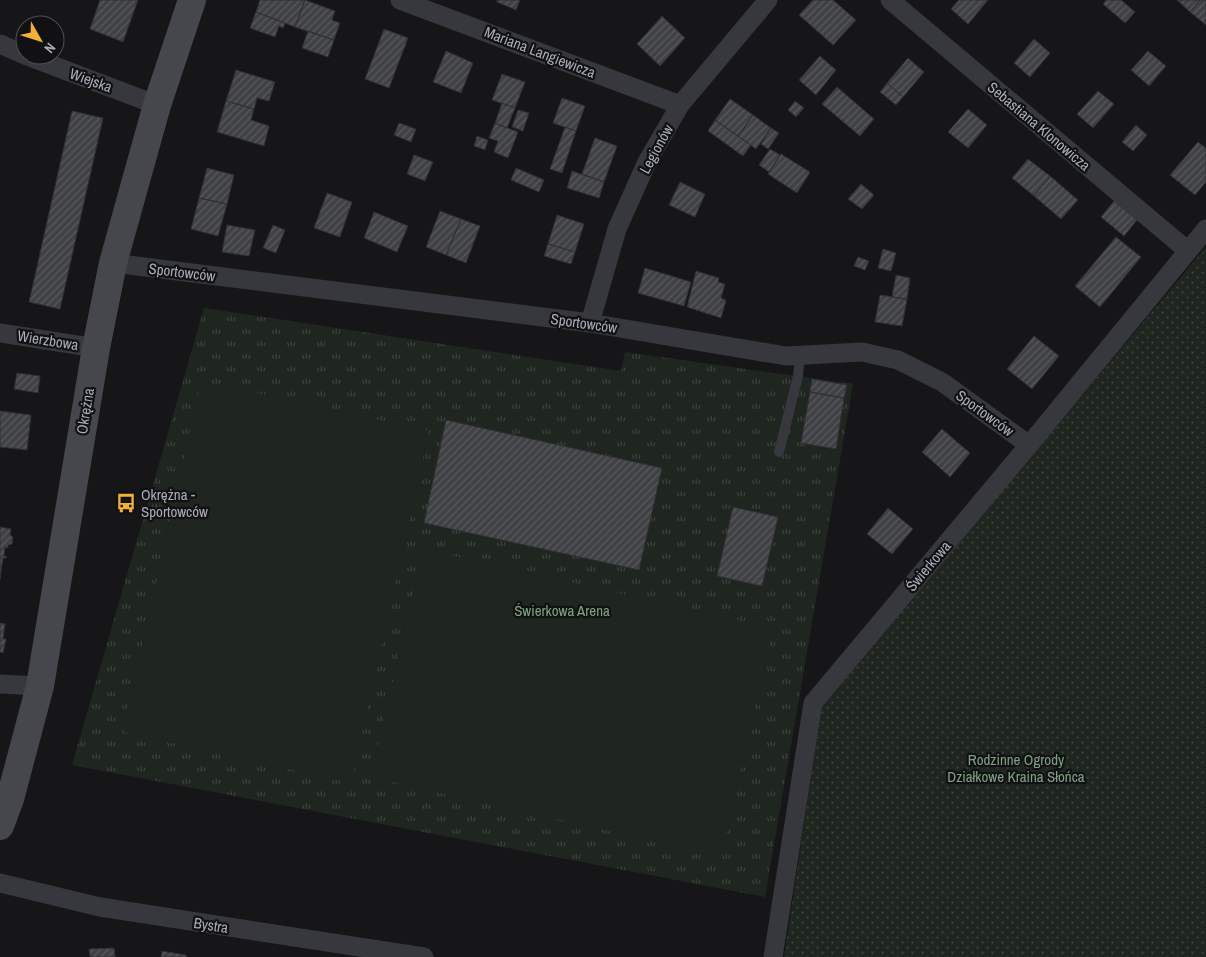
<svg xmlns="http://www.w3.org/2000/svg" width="1206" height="957" font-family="'Archivo Narrow',sans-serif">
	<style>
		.grass { fill: url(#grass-dots) }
		.park { fill: url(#park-tufts) }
		.pitch { fill: #1e261f }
		.building { fill: url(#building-hatch); stroke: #303034 }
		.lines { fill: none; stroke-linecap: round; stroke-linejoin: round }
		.lane { stroke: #37383d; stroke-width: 10 }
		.street { stroke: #37383d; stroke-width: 19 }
		.secondary { stroke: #45474d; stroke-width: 28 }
		.labels { text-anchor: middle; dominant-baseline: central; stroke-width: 4.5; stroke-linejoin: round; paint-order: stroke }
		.street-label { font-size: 15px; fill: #a8adb8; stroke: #111113 }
		.poi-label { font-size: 15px; fill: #a8adb8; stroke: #111113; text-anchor: start }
		.park-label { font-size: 15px; fill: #7fa381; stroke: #111113 }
	</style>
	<defs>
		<pattern id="grass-dots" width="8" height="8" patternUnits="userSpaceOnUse" patternTransform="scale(1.25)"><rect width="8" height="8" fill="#1e261f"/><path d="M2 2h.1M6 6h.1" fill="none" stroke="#3c433d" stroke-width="1.8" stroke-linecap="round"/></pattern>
		<pattern id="park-tufts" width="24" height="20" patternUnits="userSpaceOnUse" patternTransform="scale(1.25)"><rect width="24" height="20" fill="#1e261f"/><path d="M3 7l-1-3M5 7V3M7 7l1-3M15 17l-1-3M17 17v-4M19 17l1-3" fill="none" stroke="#3c433d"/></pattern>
		<pattern id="building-hatch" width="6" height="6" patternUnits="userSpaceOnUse" patternTransform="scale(1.25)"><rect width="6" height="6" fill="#404145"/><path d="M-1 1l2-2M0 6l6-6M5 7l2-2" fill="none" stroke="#595a5e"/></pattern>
	</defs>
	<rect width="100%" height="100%" fill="#161618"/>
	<path class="grass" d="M1206,247V957H784L822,707Z"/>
	<path class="park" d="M204,308L621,371L625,352L853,384L765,897L72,765Z"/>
	<path class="pitch" d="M201,381L429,431L351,783L123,732Z
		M423,549L773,628L721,856L371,777Z"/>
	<path class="building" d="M100,0H138L123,42L90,29Z
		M260,0H305L295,27L256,12Z
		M305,0L335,11L332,20L340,23L334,40L295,27Z
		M497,0H520L516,10L497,2Z
		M813,0H833L856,20L833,45L799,15Z
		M959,0H988L968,24L951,9Z
		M1106,0H1121L1135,12L1125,23L1103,4Z
		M1177,0H1200L1190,12Z
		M1200,0H1206V25L1190,12Z
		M256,12L285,23L283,28L279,26L275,37L250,28Z
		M662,16L685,38L660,66L637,44Z
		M384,29L408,38L389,88L365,79Z
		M308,31L334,40L328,57L302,48Z
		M1034,39L1050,53L1030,77L1014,63Z
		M446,51L473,63L461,93L433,82Z
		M1148,51L1166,66L1149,86L1131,70Z
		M820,56L836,70L816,95L799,80Z
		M908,58L924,72L903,97L887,83Z
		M236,70L275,82L269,101L257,98L254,109L226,101Z
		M502,74L525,82L515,108L492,100Z
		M887,83L903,97L896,105L880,92Z
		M837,87L874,119L860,136L822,104Z
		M1098,91L1114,104L1093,128L1077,114Z
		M562,98L585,106L576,131L553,123Z
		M730,99L753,115L738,136L715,120Z
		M226,101L254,109L251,120L269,126L264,146L217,132Z
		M795,101L804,108L796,117L788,110Z
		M502,103L515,108L507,128L495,123Z
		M968,109L987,125L968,148L948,132Z
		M518,110L529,113L523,131L512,127Z
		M72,111L103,118L60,309L29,302Z
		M753,115L771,128L756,149L738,136Z
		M715,120L751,145L743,156L708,131Z
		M399,123L416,129L411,142L394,135Z
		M495,123L518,132L508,158L494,152L498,141L489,138Z
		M1136,125L1147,135L1133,151L1122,142Z
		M565,127L576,131L562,173L550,169Z
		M771,128L779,133L768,149L761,144Z
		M477,136L488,140L485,150L474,146Z
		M595,138L617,146L604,182L582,174Z
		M1198,142L1206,148V182L1195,195L1170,175Z
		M770,149L780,155L769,172L759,165Z
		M781,154L810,172L797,193L768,174Z
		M414,155L433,162L425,181L407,174Z
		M1028,159L1050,176L1034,196L1012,178Z
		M207,168L234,175L227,204L199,198Z
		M516,168L544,180L539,192L511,180Z
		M572,171L604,182L599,198L567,188Z
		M1050,176L1078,200L1061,219L1034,196Z
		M680,182L705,194L695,217L669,205Z
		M861,184L874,195L862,209L848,199Z
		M327,193L352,202L340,237L314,228Z
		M199,198L227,204L218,236L191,229Z
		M1114,201L1137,220L1124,236L1101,217Z
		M440,211L461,219L446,255L426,247Z
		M374,212L408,226L397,252L364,238Z
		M557,215L584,224L575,252L548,244Z
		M461,219L480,226L466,263L446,255Z
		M227,225L255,230L249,256L222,252Z
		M273,225L285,230L276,253L263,248Z
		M1116,237L1141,257L1100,307L1075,286Z
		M548,244L575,252L571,264L544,256Z
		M883,249L896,253L891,271L878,268Z
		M858,257L869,261L865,270L854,266Z
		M645,268L691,282L684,306L638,293Z
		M696,271L719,278L718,282L725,284L721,298L726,300L721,318L687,307Z
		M896,275L910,278L907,299L892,297Z
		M880,295L907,299L902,326L875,322Z
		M1034,336L1059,356L1032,389L1007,369Z
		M17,373L40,376L38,393L14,389Z
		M812,379L847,385L844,398L810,392Z
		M810,392L844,398L836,449L801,443Z
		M0,411L31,415L27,450L0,447Z
		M446,420L662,468L639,570L424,523Z
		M942,429L970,453L950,477L922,452Z
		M733,507L778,517L762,586L717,576Z
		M888,508L913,529L892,554L867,534Z
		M0,527L11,529L10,535L13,537L12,544L8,545V548L5,547L4,556L7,557L6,558H3L0,579Z
		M0,623L5,624L3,639H6L3,653L0,652Z
		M114,948L115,957H90L89,949Z
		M162,951L186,955V957H161Z"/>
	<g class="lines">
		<path class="lane" d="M779,452L798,376L800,355"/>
		<path class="street" d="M400,0L680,105
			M890,0L1188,251
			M0,44L25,55
			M25,55L157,105
			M113,263L590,323L786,356L862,352L898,360L942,382L1029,445
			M590,323L617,229L647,162L680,105L768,0
			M0,333L96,348
			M0,684L40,686
			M0,883L100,907L424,957
			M773,957L813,703L1029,445L1206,229"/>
		<path class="secondary" d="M0,826L10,799L40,686L96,348L113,263L157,105L192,0"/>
	</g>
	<defs>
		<symbol id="bus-bare" viewBox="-9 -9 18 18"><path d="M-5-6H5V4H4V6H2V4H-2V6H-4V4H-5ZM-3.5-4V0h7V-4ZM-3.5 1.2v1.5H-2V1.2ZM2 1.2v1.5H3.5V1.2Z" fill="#f2b134" stroke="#111113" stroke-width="2.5" paint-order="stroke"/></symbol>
	</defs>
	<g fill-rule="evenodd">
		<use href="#bus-bare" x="112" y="489" width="28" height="28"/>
	</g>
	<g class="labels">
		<g class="street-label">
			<text transform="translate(540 52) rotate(21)">Mariana Langiewicza</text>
			<text transform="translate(91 80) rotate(20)">Wiejska</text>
			<text transform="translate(1039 126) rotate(40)">Sebastiana Klonowicza</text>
			<text transform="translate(656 149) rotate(-61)">Legionów</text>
			<text transform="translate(182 272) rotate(7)">Sportowców</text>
			<text transform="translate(584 323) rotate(8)">Sportowców</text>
			<text transform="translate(48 340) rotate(9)">Wierzbowa</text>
			<text transform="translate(85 411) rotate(-81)">Okrężna</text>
			<text transform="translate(985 413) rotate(36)">Sportowców</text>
			<text transform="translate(928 566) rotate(-50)">Świerkowa</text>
			<text transform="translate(211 925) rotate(9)">Bystra</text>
		</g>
		<g class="poi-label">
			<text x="141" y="494">Okrężna -<tspan x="141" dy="17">Sportowców</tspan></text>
		</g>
		<g class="park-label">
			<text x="562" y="610">Świerkowa Arena</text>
			<text x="1016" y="759">Rodzinne Ogrody<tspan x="1016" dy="17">Działkowe Kraina Słońca</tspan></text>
		</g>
	</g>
	<g transform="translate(40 40) rotate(129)"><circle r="24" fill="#111113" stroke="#4d4f55"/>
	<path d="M0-4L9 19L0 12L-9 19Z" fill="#f2b134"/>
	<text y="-8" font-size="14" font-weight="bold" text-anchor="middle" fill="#a8adb8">N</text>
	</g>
</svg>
